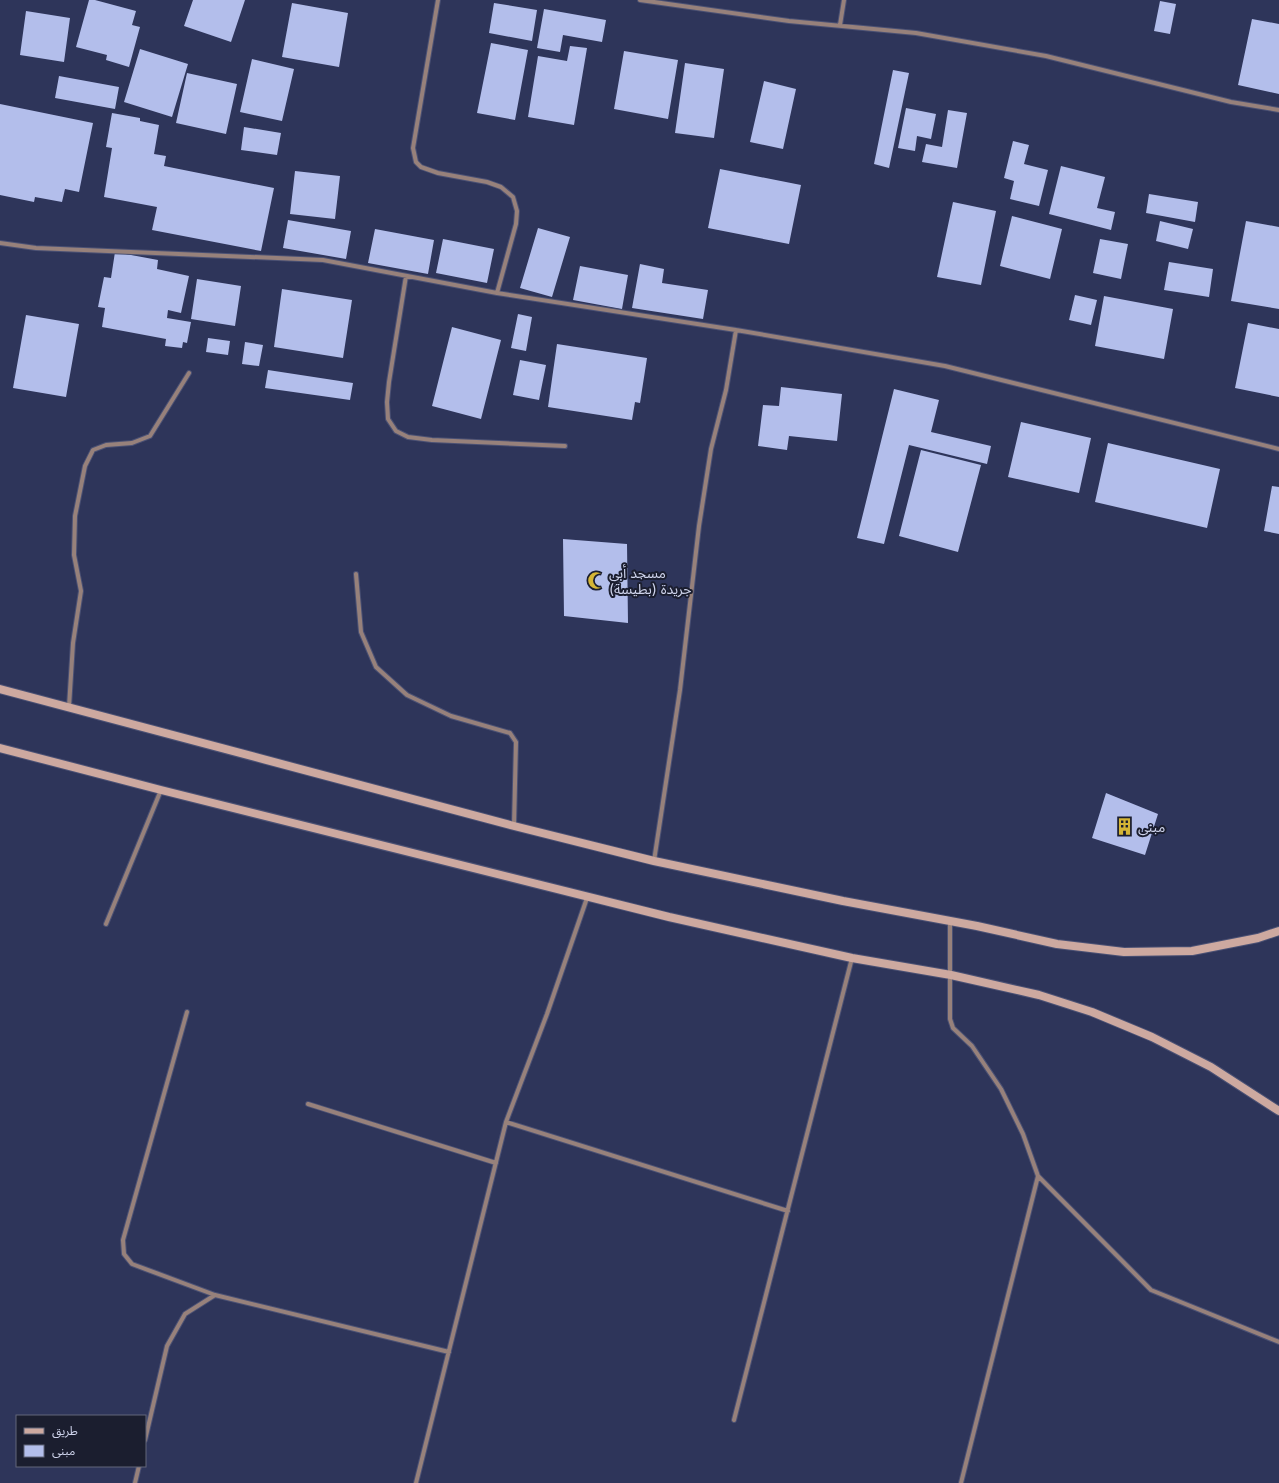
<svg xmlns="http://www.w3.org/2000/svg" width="1279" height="1483" font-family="Inter,'Noto Sans Arabic',sans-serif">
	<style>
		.building { fill: #b3beeb }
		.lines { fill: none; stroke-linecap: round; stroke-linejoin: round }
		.minor-casing { stroke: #4b5174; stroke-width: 6 }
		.secondary-casing { stroke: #4b5174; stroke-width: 10 }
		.minor { stroke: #97817b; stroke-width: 4 }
		.secondary { stroke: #cda9a0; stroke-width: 8 }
		.labels { text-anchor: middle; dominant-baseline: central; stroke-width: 4; stroke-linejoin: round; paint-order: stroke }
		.poi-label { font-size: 14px; fill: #ced3eb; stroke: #1b1e2f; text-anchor: start }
	</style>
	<rect width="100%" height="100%" fill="#2e355a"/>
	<path class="building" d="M89,0H95L136,11L132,25L140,27L129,67L106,60L107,55L76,47Z
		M193,0H245L231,42L184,26Z
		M1160,1L1176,4L1170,34L1154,31Z
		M292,3L348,13L339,67L282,57Z
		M494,3L537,10L532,41L489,33Z
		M544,9L606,20L602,42L563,35L560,52L537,48Z
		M26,11L70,18L64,62L20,55Z
		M1252,19L1279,24V94L1238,85Z
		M491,43L528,50L515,120L477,113Z
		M570,46L587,48L574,125L528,117L538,56L567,61Z
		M140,49L188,64L172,117L124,102Z
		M624,51L678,60L668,119L614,109Z
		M252,59L294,69L282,121L240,112Z
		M685,63L724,69L714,138L675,133Z
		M893,70L909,73L889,168L874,164Z
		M187,73L237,84L226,134L176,123Z
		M59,76L119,87L115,109L55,98Z
		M764,81L796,89L783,149L750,142Z
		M0,104L93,123L79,192L65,189L62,202L35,197L34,202L0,195Z
		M906,108L936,114L931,139L917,136L915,151L898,148Z
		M948,110L967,113L957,168L922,162L926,144L942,147Z
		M112,113L140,118V121L159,125L154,154L166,156L164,166L274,188L261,251L152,230L157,207L104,197L112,148L106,147Z
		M244,127L281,133L277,155L241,150Z
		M1013,141L1029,145L1024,164L1048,170L1039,206L1010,199L1014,181L1004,178Z
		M1061,166L1105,177L1097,208L1115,212L1111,230L1049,214Z
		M720,169L801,185L789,244L708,228Z
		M295,171L340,176L335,219L290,214Z
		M1149,194L1198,202L1195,222L1146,213Z
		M953,202L996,211L981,285L937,277Z
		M1012,216L1062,229L1050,279L1000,266Z
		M288,220L351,231L346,259L283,248Z
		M1160,221L1193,229L1188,249L1156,241Z
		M1246,221L1279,227V309L1231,301Z
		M538,228L570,237L552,297L520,288Z
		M375,229L434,240L428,274L368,263Z
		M443,239L494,249L487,283L436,273Z
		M1100,239L1128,244L1121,279L1093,273Z
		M115,252L158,260L157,269L189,276L181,313L168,310L167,318L191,322L187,343L183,342L182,348L165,346L166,339L102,327L105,308L98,307L104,277L111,278Z
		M1169,262L1213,269L1209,297L1164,290Z
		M640,264L664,269L662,283L708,290L703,319L632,308Z
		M580,266L628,275L622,309L573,300Z
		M197,279L241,286L235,326L191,319Z
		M282,289L352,300L343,358L274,347Z
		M1075,295L1097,300L1091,325L1069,320Z
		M1104,296L1173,309L1164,359L1095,346Z
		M518,314L532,317L526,351L511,348Z
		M26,315L79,324L66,397L13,388Z
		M1248,323L1279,329V397L1235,388Z
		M452,327L501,340L481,419L432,406Z
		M208,338L230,341L228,355L206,352Z
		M245,342L263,345L259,366L242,364Z
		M557,344L647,358L640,403L635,402L632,420L548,407Z
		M520,360L546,365L539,400L513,395Z
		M268,370L353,383L350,400L265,388Z
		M781,387L842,394L837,441L789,436L787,450L758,446L763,405L779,406Z
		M894,389L939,400L931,432L991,446L987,464L909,445L884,544L857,538Z
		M1021,422L1091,438L1079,493L1008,477Z
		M1108,443L1220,469L1207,528L1095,502Z
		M921,450L981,465L958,552L899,536Z
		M1272,486L1279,487V534L1264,531Z
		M563,539L627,544L628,623L564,616Z
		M1106,793L1158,814L1145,855L1092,838Z"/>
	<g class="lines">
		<defs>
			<path id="minor" d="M438,0L413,148L416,162L421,167L438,173L487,182L501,187L513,197L517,211L516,224L497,293
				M640,0L789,21L916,33L1046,56L1231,102L1279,110
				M840,25L844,0
				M0,243L36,248L323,260L497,293L736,330L945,366L1279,449
				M406,276L389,382L387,402L388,419L396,431L408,437L432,440L565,446
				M356,574L361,632L376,667L407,695L451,716L510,733L516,742L514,826
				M69,707L73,643L81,591L74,555L75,516L85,466L93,450L106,445L132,443L150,436L189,373
				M654,861L680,690L699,526L711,449L726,390L736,330
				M950,921V1019L953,1028L972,1046L1001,1089L1023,1134L1038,1176L961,1483
				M106,924L161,790
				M187,1012L123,1240L124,1254L132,1264L215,1295
				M308,1104L496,1163
				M506,1122L788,1211
				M1038,1176L1151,1290L1279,1342
				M734,1420L852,958
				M145,1440L167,1346L185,1314L215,1295L449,1352
				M135,1483L139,1466
				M416,1483L506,1122L547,1014L587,898"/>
			<path id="secondary" d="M0,689L514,826L654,861L843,901L977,926L1057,944L1124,952L1192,951L1258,938L1279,931
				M0,748L161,790L669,917L852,958L951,975L1039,995L1092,1012L1152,1037L1211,1067L1279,1111"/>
		</defs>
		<use href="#minor" class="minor-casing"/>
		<use href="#secondary" class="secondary-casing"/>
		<use href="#minor" class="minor"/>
		<use href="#secondary" class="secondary"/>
	</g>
	<defs>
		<symbol id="mosque-bare" viewBox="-9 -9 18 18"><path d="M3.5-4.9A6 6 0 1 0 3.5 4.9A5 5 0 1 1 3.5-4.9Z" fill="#d5b535" stroke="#1b1e2f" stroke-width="2.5" paint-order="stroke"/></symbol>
		<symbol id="building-bare" viewBox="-9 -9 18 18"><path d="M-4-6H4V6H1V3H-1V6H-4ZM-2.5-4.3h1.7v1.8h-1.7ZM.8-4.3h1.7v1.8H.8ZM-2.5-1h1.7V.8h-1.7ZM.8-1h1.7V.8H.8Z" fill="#d5b535" stroke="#1b1e2f" stroke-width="2.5" paint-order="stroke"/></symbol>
	</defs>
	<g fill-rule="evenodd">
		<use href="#mosque-bare" x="584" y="568" width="25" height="25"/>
		<use href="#building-bare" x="1112" y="814" width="25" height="25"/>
	</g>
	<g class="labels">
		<g class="poi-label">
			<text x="609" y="572">مسجد أبي<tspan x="609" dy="16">جريدة (بطيسة)</tspan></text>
			<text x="1138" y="826">مبنى</text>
		</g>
	</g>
	<rect x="16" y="1415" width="130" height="52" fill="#1b1e2f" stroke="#63667a"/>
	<rect x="24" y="1428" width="20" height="6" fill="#cda9a0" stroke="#63667a"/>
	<text x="52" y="1435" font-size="12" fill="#ced3eb">طريق</text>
	<rect x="24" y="1445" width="20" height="12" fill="#b3beeb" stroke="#63667a"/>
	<text x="52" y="1455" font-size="12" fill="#ced3eb">مبنى</text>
</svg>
